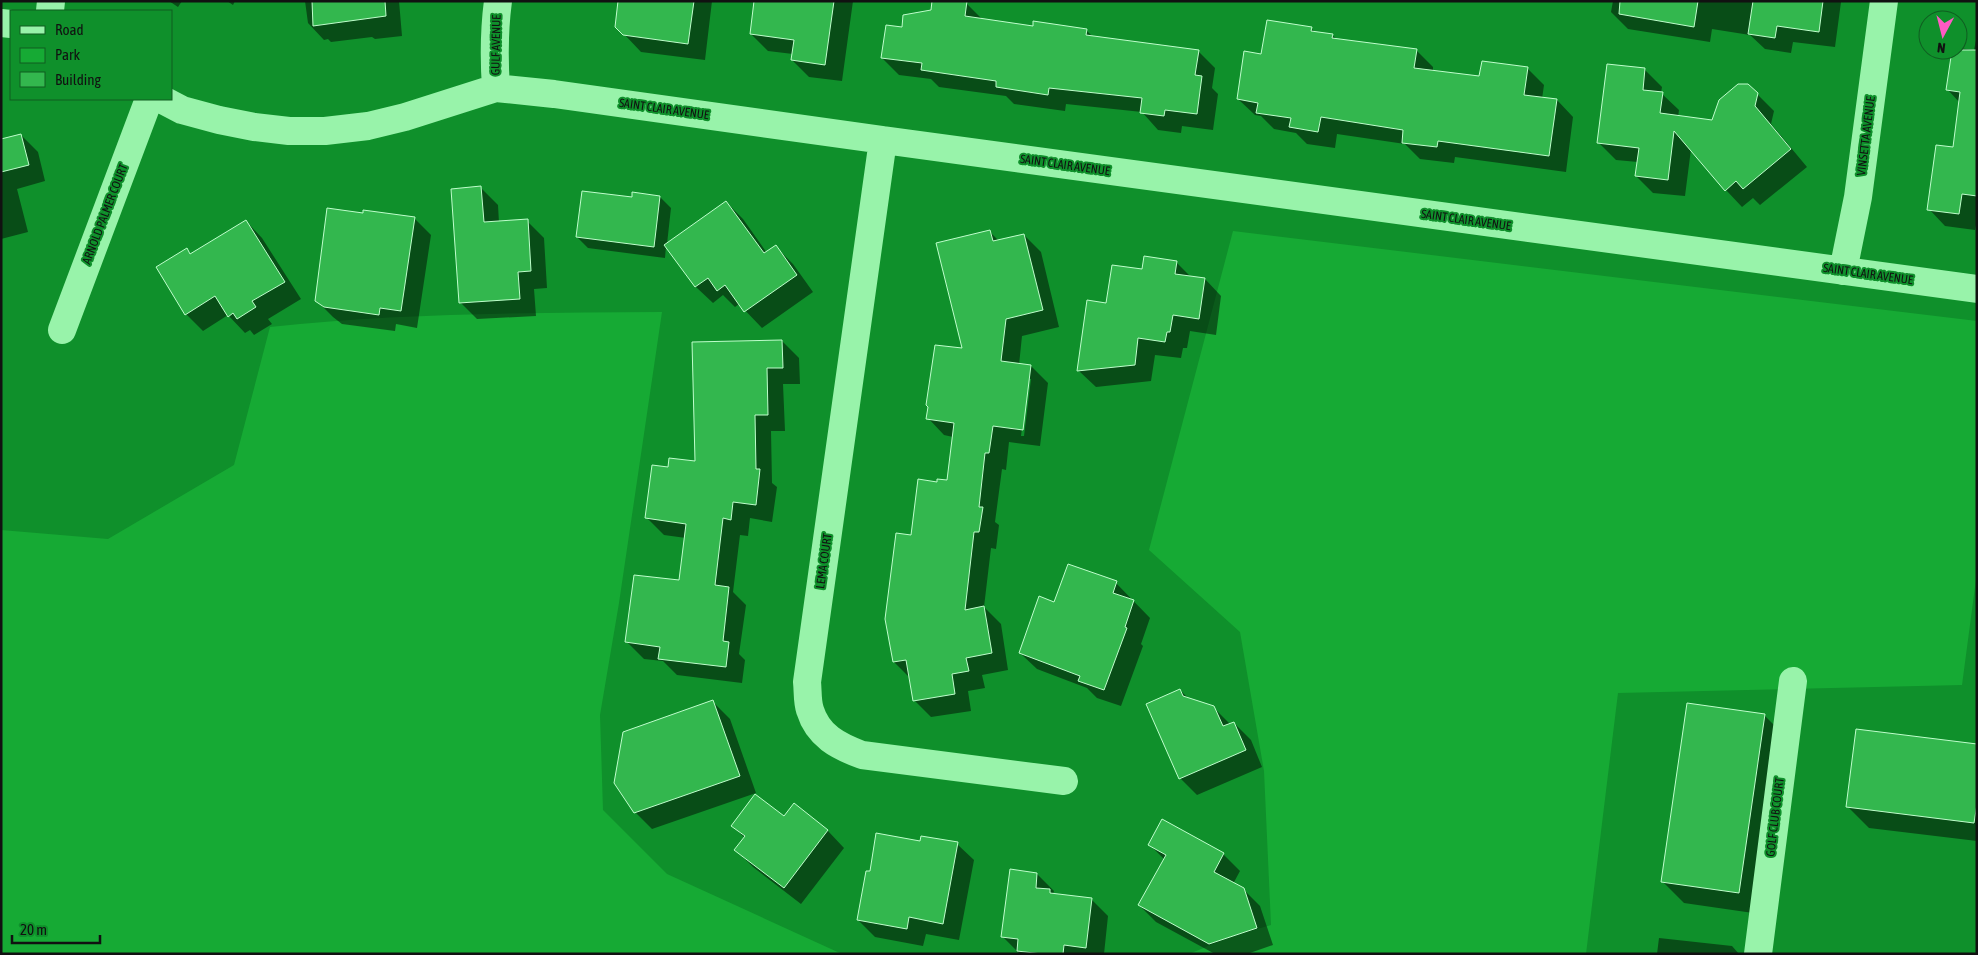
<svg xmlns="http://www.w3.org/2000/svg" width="1978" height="955" font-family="'Asap Condensed',sans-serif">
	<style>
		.green { fill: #16aa34 }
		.shadow { fill: #0007; fill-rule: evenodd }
		.building { fill: #33b74e; stroke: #bffecc }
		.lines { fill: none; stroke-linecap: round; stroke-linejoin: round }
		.minor { stroke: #98f3aa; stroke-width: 28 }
		.labels { text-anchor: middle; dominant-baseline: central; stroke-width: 4; stroke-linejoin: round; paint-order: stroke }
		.street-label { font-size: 12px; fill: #111; stroke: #0f902b }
	</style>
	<rect width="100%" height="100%" fill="#0f902b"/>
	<path class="green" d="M1233,231L1977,321V572L1962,685L1618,693L1586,954H1189L1230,937L1271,925L1264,771L1240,632L1149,550Z
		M662,312L619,603L600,715L603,810L667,874L842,954H1V530L108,539L234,465L270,327C400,313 531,313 662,312Z"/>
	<path class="shadow" d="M169,1H182L178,7Z
		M227,1H235L233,5Z
		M305,1H399L402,36L375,39L372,37L331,42L328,39L324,40L308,23Z
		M620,1H712L705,60L641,52L624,34Z
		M756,1H853L842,81L809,77L792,60L793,54L768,51L751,34Z
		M1613,1H1840L1841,2L1835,47L1793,42L1791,53L1765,49L1750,35L1712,29L1710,42L1628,29L1611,12Z
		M966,3L983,20L1034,27L1086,30L1094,38L1198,51L1215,68L1212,88L1218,94L1213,130L1182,126L1181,133L1158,130L1142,112L1066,104L1065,111L1014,104L1006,96L939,87L931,79L899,75L882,58L903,28Z
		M1311,28L1316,33L1332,35L1337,39L1416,50L1433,67V71L1480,78L1527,68L1544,85L1542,99L1557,100L1573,117L1566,172L1455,157L1454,163L1420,159L1405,144L1337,134L1335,148L1307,144L1296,133L1274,129L1261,116L1255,115L1238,99L1262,56Z
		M1977,35V220L1975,230L1945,226L1929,209L1954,149L1960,103L1948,90L1953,50H1958V48L1974,50Z
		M1645,70L1662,87L1661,93L1679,110L1678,117L1713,121L1757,94L1774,111L1771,124L1807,167L1760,205L1753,198L1742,207L1726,190L1691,149L1685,196L1653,193L1636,176L1638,162L1616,160L1599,143Z
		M21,135L38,152L45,181L17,189L28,232L1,239V140Z
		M481,188L498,205L499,223L527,221L544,238L547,288L534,289L536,316L477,319L460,302Z
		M660,197L671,208L667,244L726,202L743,219L767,253L776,247L793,264L813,292L762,328L739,304L735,307L723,295L713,303L696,287L666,246L665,258L588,248L577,237L633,198Z
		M414,218L431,235L417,328L396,324L395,331L342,324L333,317L316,300Z
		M246,221L262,238L301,299L268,319L272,324L254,335L250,330L245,333L228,315L203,331L186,314V250L192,255Z
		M989,231L999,241L1024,235L1041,252L1059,327L1022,336L1019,365L1031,366L1048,383L1040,446L1009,442L1006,470L1002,469L995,522L999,525L996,549L991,548L984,607L1001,624L1008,670L982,675L985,688L968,691L971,711L931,717L914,700L910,678L894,662L912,536L938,483L948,481L953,437L944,435L928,418L964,350ZM1028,379H1031L1024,436H1021Z
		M1176,262L1191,277L1205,279L1221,296L1216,335L1190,331L1187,348H1183L1181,358L1155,355L1151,381L1096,387L1079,371L1107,304L1143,270Z
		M782,341L799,358L800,384H783L785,431H771L772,483L777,487L772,522L750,518L748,536L740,535L733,592L746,605L739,654L745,660L742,683L677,675L663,661L644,659L627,642L680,582L686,538L664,535L647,518L669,469L696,463Z
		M1116,583L1150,618L1141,644L1143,646L1121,706L1097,698L1087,688L1037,669L1020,653Z
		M1180,690L1189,699L1213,707L1231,725L1234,723L1251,740L1262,767L1197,795L1180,778Z
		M713,702L730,719L756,793L652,829L635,812Z
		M1764,715L1786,737L1760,914L1684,903L1662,881Z
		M1977,745V841L1869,828L1847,806Z
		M794,805L828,831L844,848L801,904L753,867L736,850L745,838L733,826L784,818Z
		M921,842L957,844L974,860L959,940L926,934L923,946L875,937L858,920Z
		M1149,844L1223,854L1240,871L1233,884L1243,889L1260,906L1273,945L1247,954H1215L1156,922L1139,905L1164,859Z
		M1037,874L1054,891L1053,894L1092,900L1108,916L1104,954H1020L1003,937Z
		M1659,938L1732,946L1739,954H1657Z"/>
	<path class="building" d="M312,1H385L386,16L313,26Z
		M618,1H694L688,44L623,35L615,27Z
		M754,1H834L825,65L791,60L794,40L750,34Z
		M932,1H967L965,16L1033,26V21L1087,29L1086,35L1199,50L1195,75L1202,76L1197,114L1165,110L1164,116L1140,113L1142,98L1049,88L1048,95L996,87V81L921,70L922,63L881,58L886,25L902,27L903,15L931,10Z
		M1620,1H1698L1694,27L1619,14Z
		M1753,1H1823L1819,32L1777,26L1775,38L1748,34Z
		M1267,20L1312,27L1311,31L1333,34L1332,38L1417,49L1414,68L1479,76L1482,61L1528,67L1524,95L1557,99L1549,156L1438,141L1437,147L1402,143L1403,130L1321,117L1318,132L1289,127L1291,118L1256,113L1258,103L1237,99L1244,51L1261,54Z
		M1952,50H1977V196L1962,194L1959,214L1927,210L1936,145L1953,147L1960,92L1946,90Z
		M1607,64L1645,68L1643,90L1663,92L1660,113L1712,120L1719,100L1738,84H1748L1758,93L1755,106L1791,149L1743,189L1736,181L1725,191L1674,131L1668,180L1635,176L1639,148L1597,143Z
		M21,134L29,165L1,172V139Z
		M481,186L484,222L528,219L531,271L518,272L520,299L459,303L451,189Z
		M582,191L632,197V192L660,196L654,247L576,237Z
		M726,201L764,253L776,245L797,275L744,312L725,285L717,291L708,278L695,287L664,245Z
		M327,208L363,213V210L415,217L401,311L380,308L379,315L324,307L315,301Z
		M246,220L285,282L252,301L256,307L237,319L233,313L228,317L215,296L185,315L156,267L187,248L190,254Z
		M990,230L993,241L1024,234L1043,310L1006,319L1001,361L1031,365L1023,430L993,426L989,453H985L979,507H983L979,532H974L965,610L984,606L992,653L966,658L969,671L952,674L955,694L913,701L906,660L893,662L885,619L896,533L911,535L918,479L937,482V479L947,480L954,423L926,419L928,407L926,405L935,345L962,348L936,243Z
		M1144,256L1177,261L1175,274L1205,278L1199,319L1173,315L1170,332H1167L1165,342L1138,338L1135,365L1077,371L1087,300L1106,303L1112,265L1142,269Z
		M782,340L783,368H767L768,415H755L756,469H760L756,505L733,502L731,520L723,518L715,585L729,587L723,641L729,642L726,667L658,659L660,647L625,642L634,575L679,580L686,524L645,518L652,465L668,467L669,458L695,461L692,342Z
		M1068,564L1117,581L1113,593L1134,600L1125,627L1127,628L1104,690L1078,681L1080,676L1019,653L1039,596L1054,602Z
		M1180,689L1183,696L1214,706L1223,726L1234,722L1246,750L1179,779L1146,704Z
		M713,700L740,776L634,813L614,783L623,732Z
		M1687,703L1765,714L1739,893L1661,882Z
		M1856,729L1977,744V804L1974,823L1846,807Z
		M755,794L784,816L794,803L828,830L784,888L734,850L745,836L731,826Z
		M1162,819L1224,853L1214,872L1244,888L1257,928L1209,944L1138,905L1166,855L1148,845Z
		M876,833L920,841L921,836L958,842L943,924L909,917L907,929L857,920L866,871H870Z
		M1010,869L1037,873L1036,888L1050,889V893L1092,898L1086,948L1064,945L1063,954H1042L1017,951L1018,939L1001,937Z"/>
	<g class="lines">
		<path class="minor" d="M50,11L51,1
			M1,23L11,24
			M496,88C494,59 494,31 498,1
			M161,99L182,110L219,120L254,127L289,131H325L368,126L405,117L496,88L554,94L883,140L1977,289
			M883,140L807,682C808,690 807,701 810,710C818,736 838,746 862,755L1064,781
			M1843,271L1858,197L1884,1
			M62,330L149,99
			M1758,954L1793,681"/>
	</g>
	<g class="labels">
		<g class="street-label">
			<text transform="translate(496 45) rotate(-89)">GULF AVENUE</text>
			<text transform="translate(664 109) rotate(8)">SAINT CLAIR AVENUE</text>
			<text transform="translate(1866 136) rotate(-83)">VINSETTA AVENUE</text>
			<text transform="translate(1065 165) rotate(8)">SAINT CLAIR AVENUE</text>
			<text transform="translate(105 214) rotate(-69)">ARNOLD PALMER COURT</text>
			<text transform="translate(1466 220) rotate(8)">SAINT CLAIR AVENUE</text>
			<text transform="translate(1868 274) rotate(8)">SAINT CLAIR AVENUE</text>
			<text transform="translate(824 561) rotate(-82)">LEMA COURT</text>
			<text transform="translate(1775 817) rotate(-83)">GOLF CLUB COURT</text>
		</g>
	</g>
	<rect width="1978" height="955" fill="none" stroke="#111111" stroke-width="5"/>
	<rect x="10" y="10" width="162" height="90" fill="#0f902b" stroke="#105d21"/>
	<rect x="20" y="26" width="25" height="8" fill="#98f3aa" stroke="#105d21"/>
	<text x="55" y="35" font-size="15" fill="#111111">Road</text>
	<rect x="20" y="48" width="25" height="15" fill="#16aa34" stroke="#105d21"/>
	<text x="55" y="60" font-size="15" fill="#111111">Park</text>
	<rect x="20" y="72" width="25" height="15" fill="#33b74e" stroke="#105d21"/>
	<text x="55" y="85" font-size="15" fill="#111111">Building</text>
	<g transform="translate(1943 35) rotate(187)"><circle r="24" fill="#0f902b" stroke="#105d21"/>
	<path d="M0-4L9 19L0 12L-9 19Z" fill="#ff5ac3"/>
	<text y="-8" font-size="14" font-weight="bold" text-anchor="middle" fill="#111111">N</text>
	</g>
	<path d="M12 935v8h88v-8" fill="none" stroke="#111111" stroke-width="2.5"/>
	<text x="20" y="935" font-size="15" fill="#111111" stroke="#0f902b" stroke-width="4" paint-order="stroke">20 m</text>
</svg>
